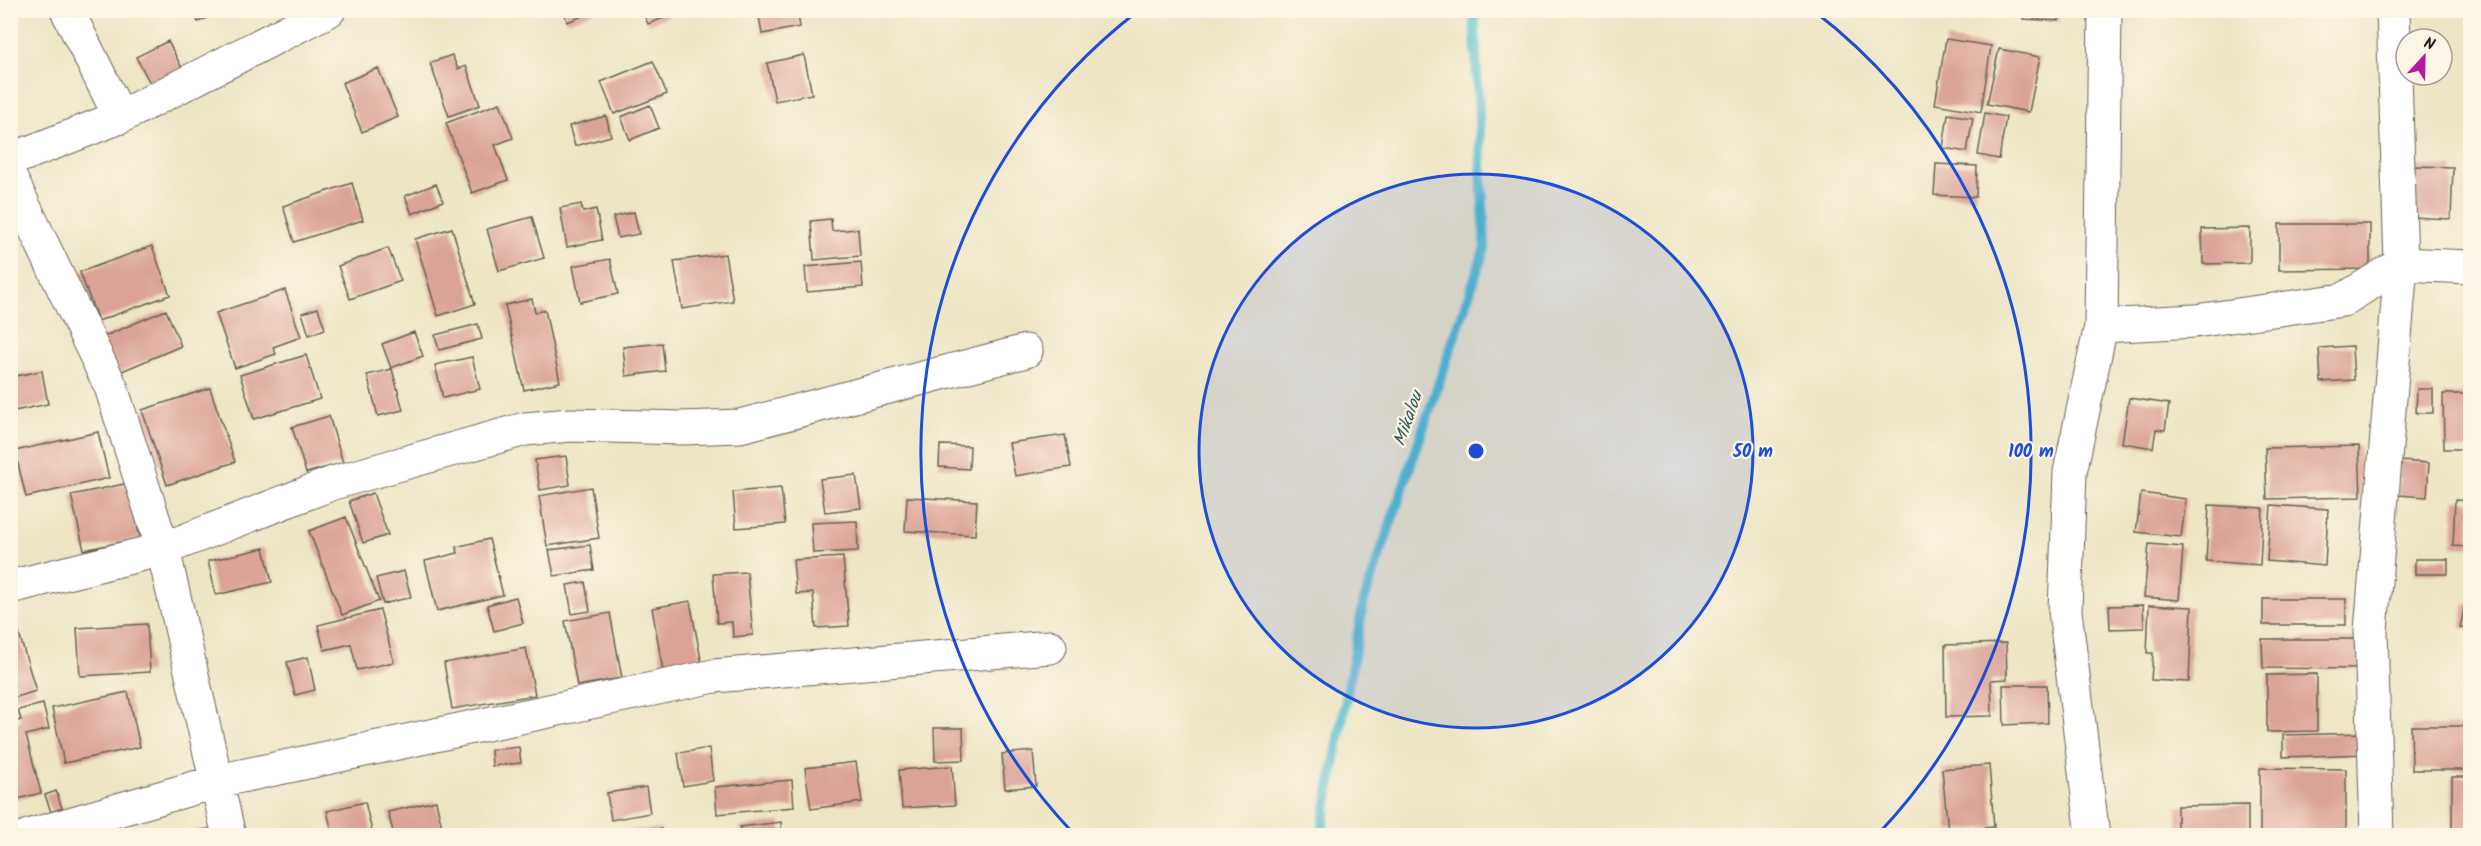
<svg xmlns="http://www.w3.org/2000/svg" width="2481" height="846" font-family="Kalam,sans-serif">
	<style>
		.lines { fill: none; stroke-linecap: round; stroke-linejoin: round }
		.stream { stroke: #53bdcf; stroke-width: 10 }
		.building { fill: #dba397 }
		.minor-casing { stroke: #666257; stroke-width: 35 }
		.minor { stroke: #fff; stroke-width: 33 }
		.ring { fill: none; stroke: #1d4ed8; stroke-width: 3 }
		.labels { text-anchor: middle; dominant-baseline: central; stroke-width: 4.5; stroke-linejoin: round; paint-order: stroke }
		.water-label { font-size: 18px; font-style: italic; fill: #325c64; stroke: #fcf5e5 }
		.centre { fill: #1d4ed8; stroke: #fcf5e5; stroke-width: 3 }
		.ring-label { font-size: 18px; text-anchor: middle; font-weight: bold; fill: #1d4ed8; stroke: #fcf5e5; stroke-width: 4.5; stroke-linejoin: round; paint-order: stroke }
	</style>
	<rect width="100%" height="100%" fill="#fcf5e5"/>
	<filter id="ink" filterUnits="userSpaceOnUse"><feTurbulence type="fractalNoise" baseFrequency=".0167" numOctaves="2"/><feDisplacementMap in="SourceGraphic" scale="12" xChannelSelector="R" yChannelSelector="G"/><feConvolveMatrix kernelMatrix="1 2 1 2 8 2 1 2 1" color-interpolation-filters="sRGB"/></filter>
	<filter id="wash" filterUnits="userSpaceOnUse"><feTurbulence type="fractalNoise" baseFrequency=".008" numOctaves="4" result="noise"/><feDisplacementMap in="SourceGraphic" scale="24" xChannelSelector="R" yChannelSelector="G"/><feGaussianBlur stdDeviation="1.35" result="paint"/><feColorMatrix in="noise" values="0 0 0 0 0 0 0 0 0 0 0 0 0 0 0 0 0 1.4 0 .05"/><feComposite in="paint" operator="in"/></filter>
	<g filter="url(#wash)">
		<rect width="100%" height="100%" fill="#eee5c5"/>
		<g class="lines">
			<path class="stream" d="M1321,836L1364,601L1485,248L1474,10"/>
		</g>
		<g id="blocks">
			<path class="building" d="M193,10H224V11L198,22Z
				M563,10H596V11L567,22Z
				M642,10H682V11L648,24Z
				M758,10H797L800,27L762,34Z
				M1976,10H2013V15Z
				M2024,10H2059V21L2023,19Z
				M1946,39L1991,46L1981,112L1935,104Z
				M168,41L186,76L155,92L136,57Z
				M1999,49L2040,57L2029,112L1987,104Z
				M452,55L458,69L466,66L480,105L449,116L430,63Z
				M804,55L812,94L775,101L767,63Z
				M653,61L667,94L614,114L601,82Z
				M378,68L398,117L362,132L342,83Z
				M500,103L513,138L495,145L508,180L472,193L446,123Z
				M650,105L659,128L630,140L621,117Z
				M1985,113L2006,117L1999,159L1978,155Z
				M1948,114L1973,118L1967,152L1943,148Z
				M606,116L611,136L575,146L569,126Z
				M1936,164L1977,166L1976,197L1934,195Z
				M2413,166L2453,167L2451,219L2412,217Z
				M352,183L363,220L294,242L283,206Z
				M436,184L443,201L412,214L405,196Z
				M581,204L583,212L596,209L602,240L567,247L560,208Z
				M634,212L639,234L618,238L613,217Z
				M532,217L544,258L499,271L487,229Z
				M831,219L832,231L858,229L860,256L814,260L811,221Z
				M2279,224H2370V269L2279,270Z
				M452,228L475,304L438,316L415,239Z
				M2250,228V263L2203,264L2202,229Z
				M152,246L170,295L98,321L80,272Z
				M388,248L401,281L350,299L338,266Z
				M725,254L733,301L682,309L674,261Z
				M610,259L618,294L580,302L573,266Z
				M861,262L863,287L807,292L805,267Z
				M285,290L301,337L273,347L276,354L235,368L216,313Z
				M532,299L535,312L545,310L560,382L524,390L505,305Z
				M318,308L325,329L309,335L302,313Z
				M166,310L181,346L115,374L100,338Z
				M478,324L482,339L439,350L435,335Z
				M414,332L423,356L391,368L382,344Z
				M662,343L665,371L626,376L623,347Z
				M2352,346L2354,380L2321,382L2319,348Z
				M306,355L320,399L254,419L240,375Z
				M472,357L480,389L443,398L435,365Z
				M392,369L403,410L378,416L367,375Z
				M42,371L48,404L10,412V377Z
				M210,388L235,462L167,485L142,410Z
				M2417,389H2433V413H2416Z
				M2443,394H2470V449H2444Z
				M2129,398L2169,404L2165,430L2156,429L2153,448L2122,443Z
				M329,416L343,463L306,473L292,427Z
				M98,432L109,478L26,497L15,451Z
				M1065,435L1071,467L1015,476L1009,443Z
				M940,445L970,446L969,469L939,467Z
				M2359,446L2361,497L2267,499L2265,448Z
				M566,456L570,485L540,490L535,460Z
				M2400,461L2429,463L2427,497L2398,495Z
				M856,475L861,508L825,512L820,479Z
				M129,483L140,538L84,550L71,495Z
				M591,487L599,538L547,546L539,496Z
				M781,488L785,524L736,528L733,492Z
				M373,493L388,535L363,543L349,501Z
				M2141,493L2186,499L2181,537L2136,532Z
				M907,497L977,501L975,535L905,531Z
				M2455,500L2470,501V547L2453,546Z
				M2209,505L2263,508L2260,565L2206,561Z
				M2271,505L2328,509L2325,566L2267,561Z
				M346,517L379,601L342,615L309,531Z
				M857,521L858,551L813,553L811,523Z
				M489,539L503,595L437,611L425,561L458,553L456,547Z
				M2149,544L2183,547L2179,600L2144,597Z
				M590,545L594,570L554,576L549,550Z
				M264,548L272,582L216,595L208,561Z
				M843,557L849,626L816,628L813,593L796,594L793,560Z
				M2415,559H2448V574H2415Z
				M404,571L411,597L383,604L376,578Z
				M747,572L753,635L733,637L732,622L717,623L713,574Z
				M585,582L590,611L572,614L567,585Z
				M516,597L523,623L494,631L487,605Z
				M2263,599H2346V625H2263Z
				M690,601L702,665L663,671L652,608Z
				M2465,604L2470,605V629L2460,628Z
				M2143,605L2144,628L2110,629L2109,606Z
				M2149,605L2192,607L2189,682L2151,680L2153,653H2147Z
				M380,610L394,662L357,670L351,644L324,650L318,625Z
				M610,613L622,678L577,686L565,621Z
				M147,624L150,672L80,676L77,628Z
				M17,627L36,691L10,699V629Z
				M2262,639H2365V669L2263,668Z
				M2006,643L2007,679L1991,680L1992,716L1946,717L1945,645Z
				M526,648L535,695L452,709L444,663Z
				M308,657L315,690L295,695L287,662Z
				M2317,674V731L2267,732V675Z
				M2003,685H2047L2048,723L2004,725Z
				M128,692L140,747L64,763L52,708Z
				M43,704L49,729L26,735L41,793L10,801V723L21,720L18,710Z
				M2411,726H2470V770H2412Z
				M934,728H963L964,760L935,761Z
				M2366,733L2367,754L2283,757V735Z
				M519,747L521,763L492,766L491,750Z
				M709,748L713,781L683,786L678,753Z
				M1033,751L1036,786L1005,789L1002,754Z
				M856,762L862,802L811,809L805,768Z
				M1989,765L1994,827L1948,831L1942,769Z
				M952,766L955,805L902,808L899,770Z
				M2260,768L2346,769V836H2260Z
				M2452,777H2470V836H2452Z
				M792,780L794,807L717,814L715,787Z
				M646,787L650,813L611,820L607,793Z
				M56,791L62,808L51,812L45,795Z
				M436,801L444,836H394L388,812Z
				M365,802L373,836H333L327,811Z
				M2248,805V836H2177V806Z
				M781,822L782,836H741L740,827Z
				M208,829L209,836H177L176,834Z
				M661,829V836H632V830Z"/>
		</g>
	</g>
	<g filter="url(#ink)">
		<use href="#blocks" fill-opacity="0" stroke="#666257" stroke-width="1.5"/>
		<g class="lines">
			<defs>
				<path id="minor" d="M67,10L120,117
					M10,160L120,117L329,10
					M10,177L111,387L163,549L229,836
					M2101,326L2195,321L2343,300L2401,264L2470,267
					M10,587L163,549L333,483L525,429L571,425L682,428L740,426L1026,351
					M28,836L218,781L714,676L1050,647
					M2093,836L2065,611L2070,472L2101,326L2105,10
					M2377,836L2371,631L2401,264L2393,10"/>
			</defs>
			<use href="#minor" class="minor-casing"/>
			<use href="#minor" class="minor"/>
		</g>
	</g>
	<circle cx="1476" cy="451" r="277" fill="#1d4ed8" fill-opacity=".12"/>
	<g class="ring">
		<circle cx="1476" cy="451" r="277"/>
		<path d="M1073 833A555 555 0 0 1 1138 11M1814 11A555 555 0 0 1 1879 833"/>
	</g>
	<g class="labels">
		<g class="water-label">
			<text transform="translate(1409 419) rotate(-71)">Mikalou</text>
		</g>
	</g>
	<circle cx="1476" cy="451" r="9" class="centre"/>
	<g class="ring-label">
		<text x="1753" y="457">50 m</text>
		<text x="2031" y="457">100 m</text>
	</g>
	<rect width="2481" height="846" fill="none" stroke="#fcf5e5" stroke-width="36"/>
	<g transform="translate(2424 57) rotate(22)"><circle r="28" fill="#fcf5e5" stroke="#a29e95" stroke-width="1.5"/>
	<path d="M0-4.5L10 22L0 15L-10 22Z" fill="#b5179e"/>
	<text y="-9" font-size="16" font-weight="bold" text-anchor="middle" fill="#1c1c1c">N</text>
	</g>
</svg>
